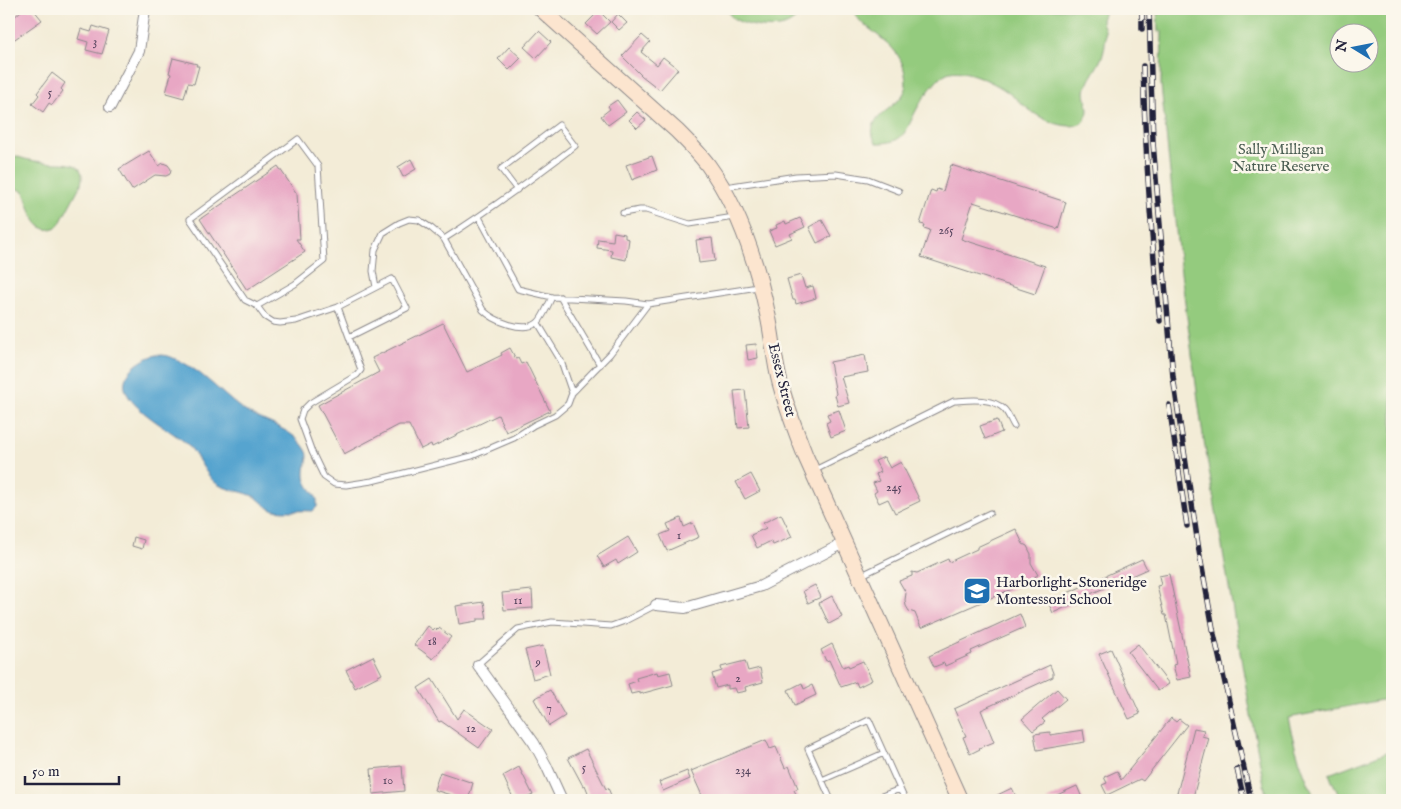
<svg xmlns="http://www.w3.org/2000/svg" width="1401" height="809" font-family="'IM FELL English',serif">
	<style>
		.green { fill: #94cb7e; stroke: #5b765c; fill-rule: evenodd }
		.water { fill: #56a4cf; stroke: #3c6385 }
		.building { fill: #e8a7c4 }
		.lines { fill: none; stroke-linecap: round; stroke-linejoin: round }
		.service-casing { stroke: #8a8789; stroke-width: 7 }
		.minor-casing { stroke: #8a8789; stroke-width: 12 }
		.secondary-casing { stroke: #8a8789; stroke-width: 17 }
		.service { stroke: #fff; stroke-width: 5 }
		.minor { stroke: #fff; stroke-width: 10 }
		.secondary { stroke: #fce5cf; stroke-width: 15 }
		.rail-casing { stroke: #22223b; stroke-width: 5.5 }
		.rail { stroke: #fbf7ec; stroke-width: 4; stroke-dasharray: 11; stroke-linecap: butt }
		.labels { text-anchor: middle; dominant-baseline: central; stroke-width: 5; stroke-linejoin: round; paint-order: stroke }
		.number-label { font-size: 12px; fill: #54435d }
		.park-label { font-size: 15px; fill: #4a5d52; stroke: #fbf7ec }
		.street-label { font-size: 15px; fill: #22223b; stroke: #fbf7ec }
		.poi-label { font-size: 15px; fill: #22223b; stroke: #fbf7ec; text-anchor: start }
	</style>
	<rect width="100%" height="100%" fill="#fbf7ec"/>
	<filter id="ink" filterUnits="userSpaceOnUse"><feTurbulence type="fractalNoise" baseFrequency=".02" numOctaves="2"/><feDisplacementMap in="SourceGraphic" scale="10" xChannelSelector="R" yChannelSelector="G"/><feConvolveMatrix kernelMatrix="1 2 1 2 8 2 1 2 1" color-interpolation-filters="sRGB"/></filter>
	<filter id="wash" filterUnits="userSpaceOnUse"><feTurbulence type="fractalNoise" baseFrequency=".0096" numOctaves="4" result="noise"/><feDisplacementMap in="SourceGraphic" scale="20" xChannelSelector="R" yChannelSelector="G"/><feGaussianBlur stdDeviation="1.12" result="paint"/><feColorMatrix in="noise" values="0 0 0 0 0 0 0 0 0 0 0 0 0 0 0 0 0 1.4 0 .05"/><feComposite in="paint" operator="in"/></filter>
	<g filter="url(#wash)">
		<rect width="100%" height="100%" fill="#f3ecd7"/>
		<path class="green" d="M726,9H806C800,15 793,23 784,26C771,30 744,26 733,18C730,16 728,12 726,9Z
			M853,9H1105C1105,14 1103,15 1102,20C1102,23 1104,27 1105,30C1106,37 1105,50 1102,57C1098,67 1090,76 1086,87C1082,98 1093,108 1085,119C1076,134 1045,121 1034,113C1025,107 1018,100 1010,94C998,84 963,66 947,73C942,75 939,79 936,82C929,90 923,98 918,107C906,128 907,144 876,143C859,114 907,108 906,84C905,55 891,46 870,29C863,24 855,17 853,9Z
			M1157,9H1392V698L1288,718C1294,746 1303,774 1316,800H1267L1251,716L1202,429L1178,250L1161,85L1162,30L1158,32ZM1368,32V62H1338V32Z
			M9,154C20,158 31,161 43,162C58,165 88,157 81,184L59,225C37,242 29,206 24,192L18,189L9,188Z
			M1392,750V800H1341L1329,774Z"/>
		<path class="water" d="M156,355C161,355 167,355 171,357C199,367 219,392 242,409C262,423 293,427 306,450C311,457 305,464 305,472C304,486 314,490 317,500C317,502 317,505 317,507L313,511C300,510 286,512 274,510C266,508 262,501 255,497C244,491 230,491 219,485C208,480 198,456 189,446C174,430 109,401 128,374C134,364 146,358 156,355Z"/>
		<g id="blocks">
			<path class="building" d="M23,9H33L42,20L12,41L9,36V26L13,22L11,20Z
				M599,11L610,22L597,34L586,24Z
				M618,14L627,23L619,30L611,22Z
				M93,26L109,31L102,54L86,50L88,42L78,39L81,29L91,32Z
				M539,31L551,42L536,58L524,47Z
				M642,35L650,42L641,52L657,65L663,57L678,69L660,90L642,76L622,56Z
				M509,47L521,58L509,70L498,59Z
				M173,58L197,64L196,66H199L194,84L188,83L184,98L166,93L171,74L169,73Z
				M52,73L65,83L61,89L63,91L52,105L49,103L43,112L32,104L39,95L37,93Z
				M617,100L626,112L608,125L601,116L610,109L608,106Z
				M637,112L646,120L637,128L629,120Z
				M149,151L159,166L163,163L168,165L171,169L170,174L166,176L155,175L132,190L119,169Z
				M652,156L657,170L632,180L626,165Z
				M411,159L416,169L403,177L398,167Z
				M951,165L1066,202L1058,229L973,202L961,239L1045,266L1035,294L921,257L930,230L924,228L925,225L920,224L931,190L936,192L937,189L943,191Z
				M278,166L297,194L300,239H296L305,252L247,290L200,219Z
				M800,218L805,227L790,234L792,238L775,245L769,231L777,228L776,225L785,221L786,224Z
				M822,220L831,236L817,243L809,227Z
				M614,232L625,234V238L629,239L626,260L611,257L612,250L597,248L598,239L613,241Z
				M712,238L715,261L699,263L696,240Z
				M801,275L805,288L813,286L816,298L796,304L795,300H793L787,279Z
				M443,323L467,372L502,355L501,353L510,348L516,359L518,358L521,364L526,362L550,411L506,432L498,415L432,447L431,444L421,449L409,425H399L344,454L318,405L379,372L372,358Z
				M756,344L758,358L748,360L746,345Z
				M865,355L868,372L841,377L849,403L838,406L835,395L836,394L830,362Z
				M745,390L749,427L738,428L734,391Z
				M839,410L846,431L831,437L826,423L830,421L827,414Z
				M997,420L1002,432L985,439L980,426Z
				M884,457L890,468L901,462L920,501L895,513L888,499L879,503L874,493L877,491L873,483L879,481L876,474L881,472L875,461Z
				M751,474L760,491L745,499L736,482Z
				M781,514L792,537L773,545L771,541L757,548L751,535L766,528L763,523Z
				M681,518L684,527L693,523L699,537L667,551L660,535L670,531L667,524Z
				M1016,529L1023,544L1027,546L1031,554V563L1038,575L1034,577L1035,579L921,628L915,613L909,611L906,606L905,600L906,593L899,581L912,576V572L917,573L948,559L949,562L977,549V547Z
				M134,537L144,540L142,549L132,546Z
				M628,537L637,552L618,564L616,560L604,567L597,556Z
				M1142,559L1147,569L1086,596V598L1053,613L1048,602Z
				M1169,574L1191,677L1177,680L1173,665L1176,664L1166,615H1164L1157,586L1161,585L1159,576Z
				M815,585L821,597L808,603L803,591Z
				M532,590L533,608L504,610L502,593Z
				M832,596L842,617L829,624L819,603Z
				M484,602L487,619H477V621L459,624L456,606Z
				M1020,614L1025,627L971,651L972,654L945,666L944,663L934,667L929,656Z
				M428,626L433,630L435,628L437,630L439,628L451,637L433,659L414,645Z
				M832,644L843,667L848,665L849,667L863,661L872,680L858,687L856,682L841,687L829,660L826,661L821,650Z
				M1138,644L1169,684L1158,691L1128,652Z
				M543,646L550,674L533,679L525,650Z
				M1111,649L1140,714L1129,719L1099,654Z
				M373,656L382,674L355,688L346,670Z
				M745,661L748,671L760,668L763,682L745,687L746,691L736,693L734,688L728,689V685L716,688L712,674L722,671L721,667Z
				M1050,665L1053,673V677L981,710L994,742L979,748L980,749L970,754L963,737L966,736L954,709Z
				M657,672L658,675L670,672L673,685L640,694V692L631,694L628,684L637,681L636,678Z
				M432,679L457,719L464,709L493,729L479,748L441,721L439,722L418,688Z
				M802,683L804,689L812,685L816,695L795,705L788,690Z
				M1057,689L1066,699L1042,719L1045,722L1033,731L1022,719Z
				M550,690L565,716L549,726L534,699Z
				M1171,718L1176,722L1179,719L1187,725L1143,781L1140,779L1107,795L1102,785L1107,783L1104,777L1117,771L1121,780Z
				M1194,728L1204,730L1202,736L1209,738L1193,797L1187,795L1186,800L1176,797Z
				M1083,730L1085,742L1037,750L1034,734L1050,732V735Z
				M766,740L770,749L776,747L785,768L789,766L798,788L794,790L799,800H704L691,771Z
				M586,749L606,789L608,788L613,800H591L585,785L583,786L568,758Z
				M402,766L404,791L373,794L371,769Z
				M519,767L533,795L521,800H514L503,776Z
				M687,771L690,779L663,791L659,782Z
				M440,772L473,783L468,800L434,790Z
				M1077,786L1083,800H1046Z
				M1012,788L1018,800H987Z"/>
		</g>
	</g>
	<g filter="url(#ink)">
		<use href="#blocks" fill-opacity="0" stroke="#8a8789" stroke-width="1"/>
		<g class="lines">
			<defs>
				<path id="service" d="M725,187L796,176L836,174L868,179L899,191
					M623,213L640,210H646L690,224L734,217
					M479,217L518,289L552,297L626,301L648,304L758,287
					M444,239C490,210 532,179 575,146L559,125L501,169L517,190
					M376,287L373,271L375,250L383,233L399,223L409,219L419,220L431,228L444,239L483,310C494,321 523,333 537,323C542,320 549,303 552,297
					M560,297L600,365
					M257,306L295,284L324,261L318,166L298,139L190,219L245,300L257,306L265,317L273,322L280,323L296,321L338,307L392,279L407,308L349,337
					M338,307L361,370L357,375L310,403L303,410L300,419L312,452L324,477L334,484L346,485L372,481L472,456L514,438L534,425L555,415L568,404L572,393L610,354L648,304
					M538,323L561,361L572,393
					M815,470L954,401C970,400 991,397 1004,409C1008,413 1011,421 1014,426
					M860,576L990,513
					M478,664L518,629L552,622L611,626L625,621L656,605
					M822,780L884,753
					M831,800L808,749L869,720L905,800
					M871,800L900,789"/>
				<path id="minor" d="M110,107L139,51L145,9
					M656,605L685,608L761,586L844,543
					M478,665L534,743L546,765L562,800"/>
				<path id="secondary" d="M541,9L677,131C688,142 699,153 708,165C740,209 757,263 768,316C773,338 774,361 780,383C787,408 796,432 805,455L960,800"/>
			</defs>
			<use href="#service" class="service-casing"/>
			<use href="#minor" class="minor-casing"/>
			<use href="#secondary" class="secondary-casing"/>
			<use href="#service" class="service"/>
			<use href="#minor" class="minor"/>
			<use href="#secondary" class="secondary"/>
			<defs>
				<path id="rail" d="M1142,9V29
					M1149,9L1153,143L1173,377L1199,551L1214,634L1251,800
					M1143,66C1145,151 1151,236 1160,321
					M1169,405L1187,526
					M1237,769L1244,800"/>
			</defs>
			<use href="#rail" class="rail-casing"/>
			<use href="#rail" class="rail"/>
		</g>
	</g>
	<defs>
		<symbol id="school-square" viewBox="-11 -11 22 22"><rect x="-9" y="-9" width="18" height="18" rx="4" fill="#1f6fb2" stroke="#fbf7ec"/><path d="M0-5L7-2L0 1L-7-2ZM-4 1L0 2.5L4 1V4Q0 6-4 4Z" fill="#fff"/></symbol>
	</defs>
	<g fill-rule="evenodd">
		<use href="#school-square" x="961" y="575" width="32" height="32"/>
	</g>
	<g class="labels">
		<g class="number-label">
			<text x="95" y="41">3</text>
			<text x="50" y="92">5</text>
			<text x="946" y="230">265</text>
			<text x="894" y="487">245</text>
			<text x="679" y="535">1</text>
			<text x="518" y="600">11</text>
			<text x="432" y="641">18</text>
			<text x="538" y="662">9</text>
			<text x="738" y="678">2</text>
			<text x="549" y="708">7</text>
			<text x="471" y="728">12</text>
			<text x="584" y="767">5</text>
			<text x="743" y="770">234</text>
			<text x="388" y="780">10</text>
		</g>
		<g class="park-label">
			<text x="1281" y="149">Sally Milligan<tspan x="1281" dy="17">Nature Reserve</tspan></text>
		</g>
		<g class="street-label">
			<text transform="translate(782 380) rotate(76)">Essex Street</text>
		</g>
		<g class="poi-label">
			<text x="996" y="582">Harborlight-Stoneridge<tspan x="996" dy="17">Montessori School</tspan></text>
		</g>
	</g>
	<rect width="1401" height="809" fill="none" stroke="#fbf7ec" stroke-width="30"/>
	<g transform="translate(1354 48) rotate(280)"><circle r="24" fill="#fbf7ec" stroke="#a4a2a5"/>
	<path d="M0-4L9 19L0 12L-9 19Z" fill="#1f6fb2"/>
	<text y="-8" font-size="14" font-weight="bold" text-anchor="middle" fill="#22223b">N</text>
	</g>
	<path d="M25 776v8h94v-8" fill="none" stroke="#22223b" stroke-width="2.5"/>
	<text x="32" y="776" font-size="15" fill="#22223b" stroke="#fbf7ec" stroke-width="4" paint-order="stroke">50 m</text>
</svg>
